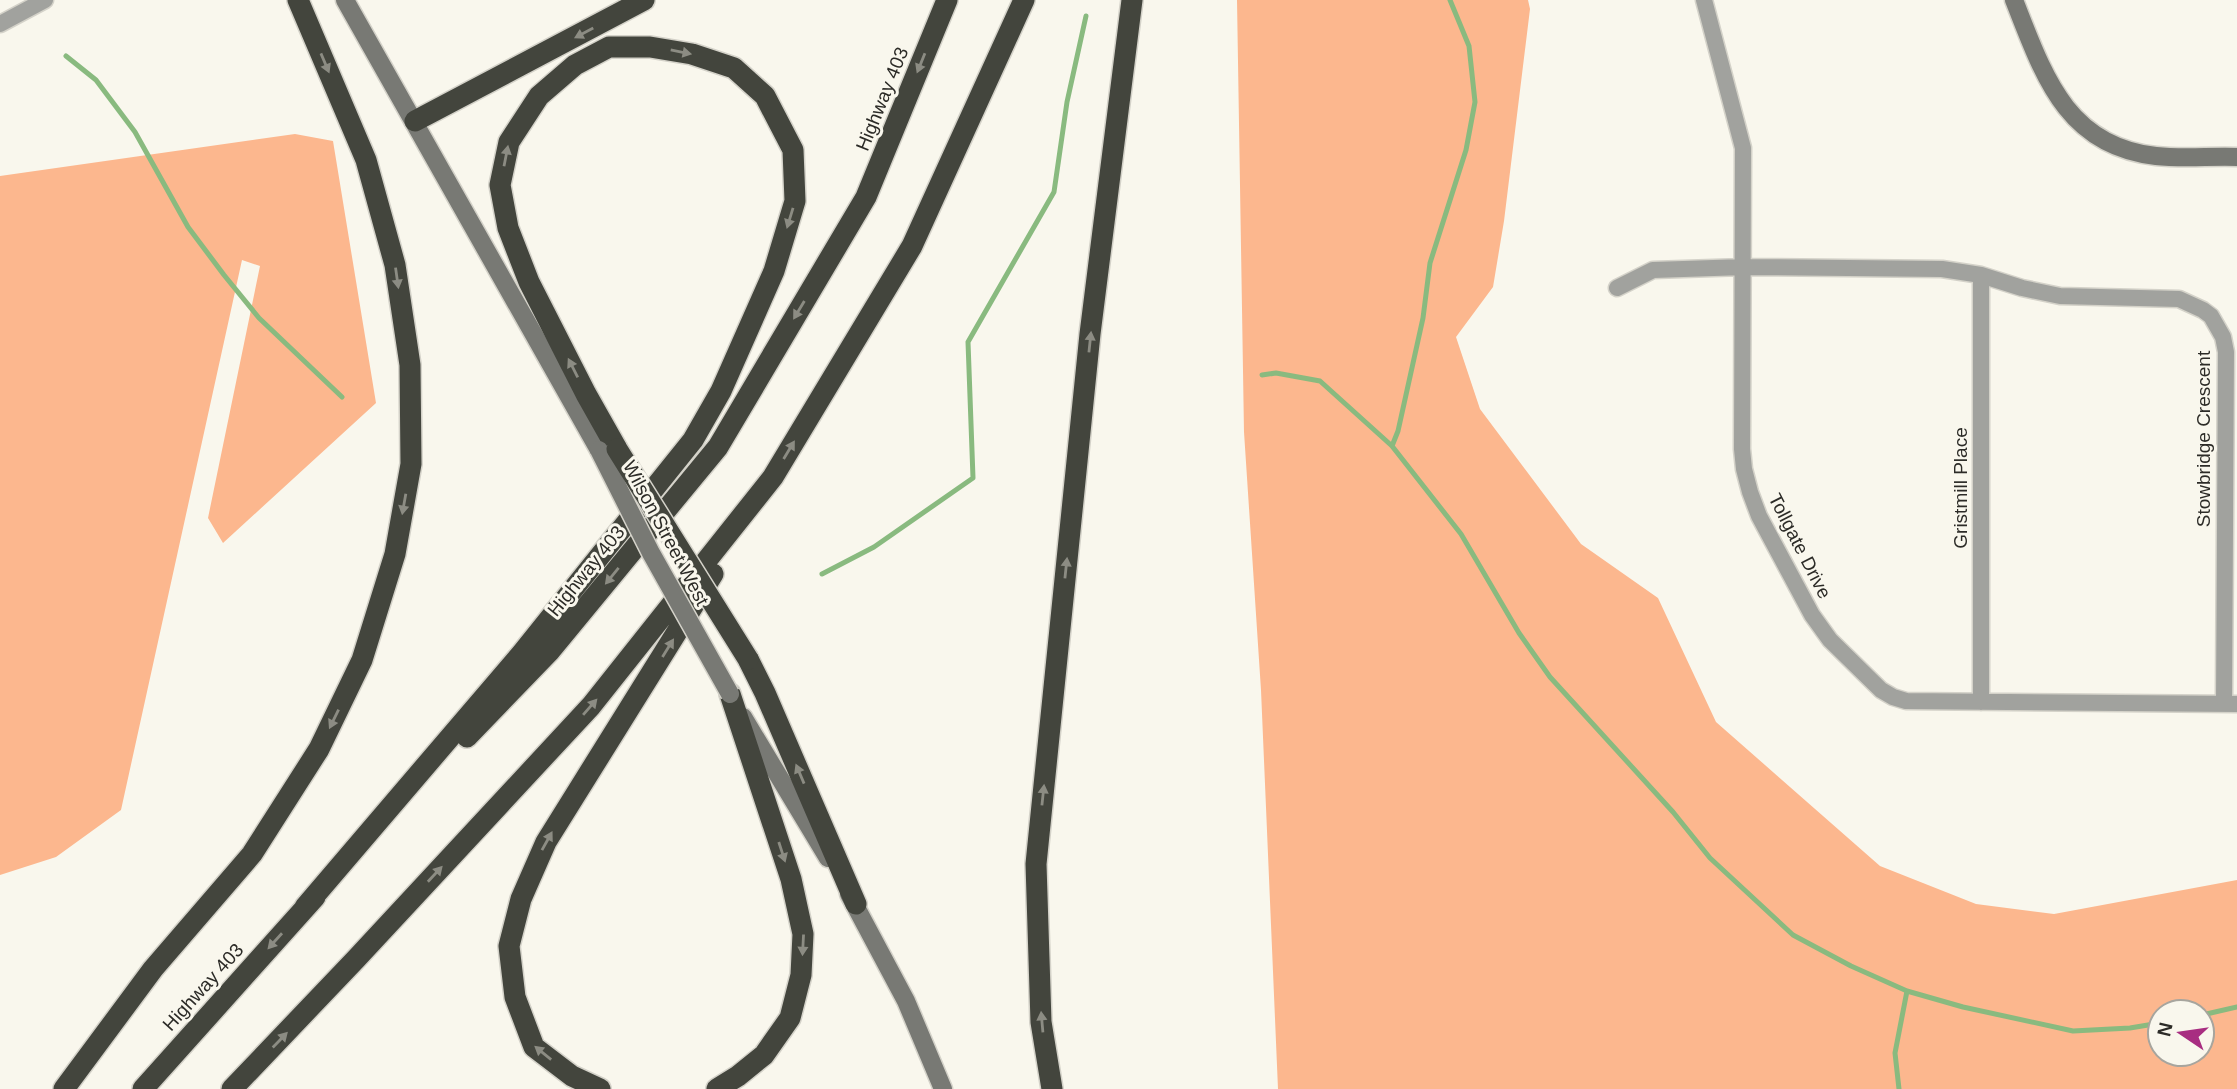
<svg xmlns="http://www.w3.org/2000/svg" width="2237" height="1089" font-family="Arial,sans-serif">
	<style>
		.green { fill: #fcb78e; fill-rule: evenodd }
		.lines { fill: none; stroke-linecap: round; stroke-linejoin: round }
		.stream { stroke: #89ba7f; stroke-width: 5 }
		.street-casing { stroke: #d4d2c9; stroke-width: 19 }
		.secondary-casing { stroke: #d4d2c9; stroke-width: 21 }
		.highway-casing { stroke: #d4d2c9; stroke-width: 24 }
		.street { stroke: #a1a29e; stroke-width: 16 }
		.secondary { stroke: #787974; stroke-width: 18 }
		.highway { stroke: #43453d; stroke-width: 21 }
		.secondary-bridge-casing { stroke: #d4d2c9; stroke-width: 21; stroke-linecap: butt }
		.highway-bridge-casing { stroke: #d4d2c9; stroke-width: 24; stroke-linecap: butt }
		.secondary-bridge { stroke: #787974; stroke-width: 18 }
		.highway-bridge { stroke: #43453d; stroke-width: 21 }
		.oneway { fill: #8c8c83 }
		.labels { text-anchor: middle; dominant-baseline: central; stroke-width: 6; stroke-linejoin: round; paint-order: stroke }
		.street-label { font-size: 19px; fill: #2c2b27; stroke: #f9f7ed }
	</style>
	<rect width="100%" height="100%" fill="#f9f7ed"/>
	<path class="green" d="M1237,0H1528L1530,9L1504,221L1493,287L1456,337L1480,409L1581,544L1658,598L1716,722L1880,866L1976,904L2054,914L2237,880V1089H1278L1261,690L1244,432ZM2160,1012H2202V1054H2160Z
		M295,134L333,141L376,403L223,543L208,518L260,266L242,260L121,810L56,857L0,875V176Z"/>
	<g class="lines">
		<path class="stream" d="M66,56L96,80L135,132L188,227L224,275L259,318L342,397
			M1262,375L1276,373L1320,381L1392,446L1461,534L1519,633L1550,677L1673,812L1710,858L1793,935L1851,966L1907,991L1963,1007L2073,1031L2130,1028L2160,1023
			M1392,446L1398,431L1423,318L1430,263L1466,150L1475,102L1469,46L1450,0
			M822,574L874,547L973,478L968,342L1054,192L1067,102L1086,16
			M2202,1015L2237,1007
			M1899,1089L1895,1053L1907,991"/>
		<defs>
			<path id="street" d="M1704,0L1743,148L1742,449L1744,469L1750,492L1759,516L1812,615L1830,640L1881,690L1893,697L1906,701L2237,704
				M0,24L45,0
				M1617,288L1653,270L1744,267L1942,269L1981,275L2022,288L2060,296L2179,299L2203,310L2211,316L2223,337L2226,352L2224,704
				M1981,702V275"/>
			<path id="secondary" d="M345,0L599,450
				M2014,0C2043,73 2065,146 2156,156C2183,159 2210,156 2237,157
				M743,717L828,858
				M849,894L906,1001L943,1089"/>
			<path id="highway" d="M415,121L644,0
				M748,659L765,693L856,904
				M467,737L549,652L718,447L866,197L947,0
				M305,907L522,653L693,440L721,391L774,271L795,201L793,150L765,96L734,68L692,54L650,47H609L575,65L539,96L509,142L500,185L508,228L529,282L586,394L617,449
				M64,1089L153,969L252,854L319,749L362,660L395,554L411,464L410,365L395,265L366,160L298,0
				M143,1089L315,897
				M232,1089L356,959L591,706L773,477L912,246L1024,0
				M600,1089L572,1076L534,1047L515,997L509,946L521,899L546,842L713,574
				M717,1089L738,1076L764,1055L790,1018L801,975L803,934L791,879L730,694
				M1052,1089L1041,1022L1036,864L1090,334L1132,0"/>
		</defs>
		<use href="#street" class="street-casing"/>
		<use href="#secondary" class="secondary-casing"/>
		<use href="#highway" class="highway-casing"/>
		<use href="#street" class="street"/>
		<use href="#secondary" class="secondary"/>
		<use href="#highway" class="highway"/>
		<defs>
			<path id="secondary-bridge" d="M599,450L651,553L730,694"/>
			<path id="highway-bridge" d="M617,449L748,659"/>
		</defs>
		<use href="#secondary-bridge" class="secondary-bridge-casing"/>
		<use href="#highway-bridge" class="highway-bridge-casing"/>
		<use href="#secondary-bridge" class="secondary-bridge"/>
		<use href="#highway-bridge" class="highway-bridge"/>
	</g>
	<defs><path id="oneway-solid" d="M-6-.8H1V-3.2L6.5 0L1 3.2V.8H-6Z" transform="scale(1.75)"/></defs>
	<g class="oneway">
		<use href="#oneway-solid" transform="translate(584 33) rotate(152)"/>
		<use href="#oneway-solid" transform="translate(681 52) rotate(11)"/>
		<use href="#oneway-solid" transform="translate(325 63) rotate(67)"/>
		<use href="#oneway-solid" transform="translate(921 63) rotate(112)"/>
		<use href="#oneway-solid" transform="translate(506 156) rotate(-79)"/>
		<use href="#oneway-solid" transform="translate(790 218) rotate(107)"/>
		<use href="#oneway-solid" transform="translate(397 278) rotate(82)"/>
		<use href="#oneway-solid" transform="translate(799 310) rotate(121)"/>
		<use href="#oneway-solid" transform="translate(1090 342) rotate(-84)"/>
		<use href="#oneway-solid" transform="translate(573 368) rotate(-117)"/>
		<use href="#oneway-solid" transform="translate(789 450) rotate(-59)"/>
		<use href="#oneway-solid" transform="translate(404 504) rotate(100)"/>
		<use href="#oneway-solid" transform="translate(1066 568) rotate(-84)"/>
		<use href="#oneway-solid" transform="translate(612 576) rotate(129)"/>
		<use href="#oneway-solid" transform="translate(668 648) rotate(-58)"/>
		<use href="#oneway-solid" transform="translate(590 707) rotate(-49)"/>
		<use href="#oneway-solid" transform="translate(334 719) rotate(116)"/>
		<use href="#oneway-solid" transform="translate(800 774) rotate(-113)"/>
		<use href="#oneway-solid" transform="translate(1043 795) rotate(-84)"/>
		<use href="#oneway-solid" transform="translate(547 841) rotate(-61)"/>
		<use href="#oneway-solid" transform="translate(782 852) rotate(72)"/>
		<use href="#oneway-solid" transform="translate(435 874) rotate(-47)"/>
		<use href="#oneway-solid" transform="translate(275 941) rotate(132)"/>
		<use href="#oneway-solid" transform="translate(803 945) rotate(93)"/>
		<use href="#oneway-solid" transform="translate(1042 1022) rotate(-95)"/>
		<use href="#oneway-solid" transform="translate(280 1040) rotate(-46)"/>
		<use href="#oneway-solid" transform="translate(543 1053) rotate(-141)"/>
	</g>
	<g class="labels">
		<g class="street-label">
			<text transform="translate(882 99) rotate(-68)">Highway 403</text>
			<text transform="translate(2203 439) rotate(-90)">Stowbridge Crescent</text>
			<text transform="translate(1960 488) rotate(-90)">Gristmill Place</text>
			<text transform="translate(666 533) rotate(62)">Wilson Street West</text>
			<text transform="translate(1800 546) rotate(63)">Tollgate Drive</text>
			<text transform="translate(586 571) rotate(-51)">Highway 403</text>
			<text transform="translate(203 987) rotate(-48)">Highway 403</text>
		</g>
	</g>
	<g transform="translate(2181 1033) rotate(283)"><circle r="33" fill="#f9f7ed" stroke="#a7a59e" stroke-width="2"/>
	<path d="M0-5L12 26L0 18L-12 26Z" fill="#a82d81"/>
	<text y="-10" font-size="19" font-weight="bold" text-anchor="middle" fill="#2c2b27">N</text>
	</g>
</svg>
